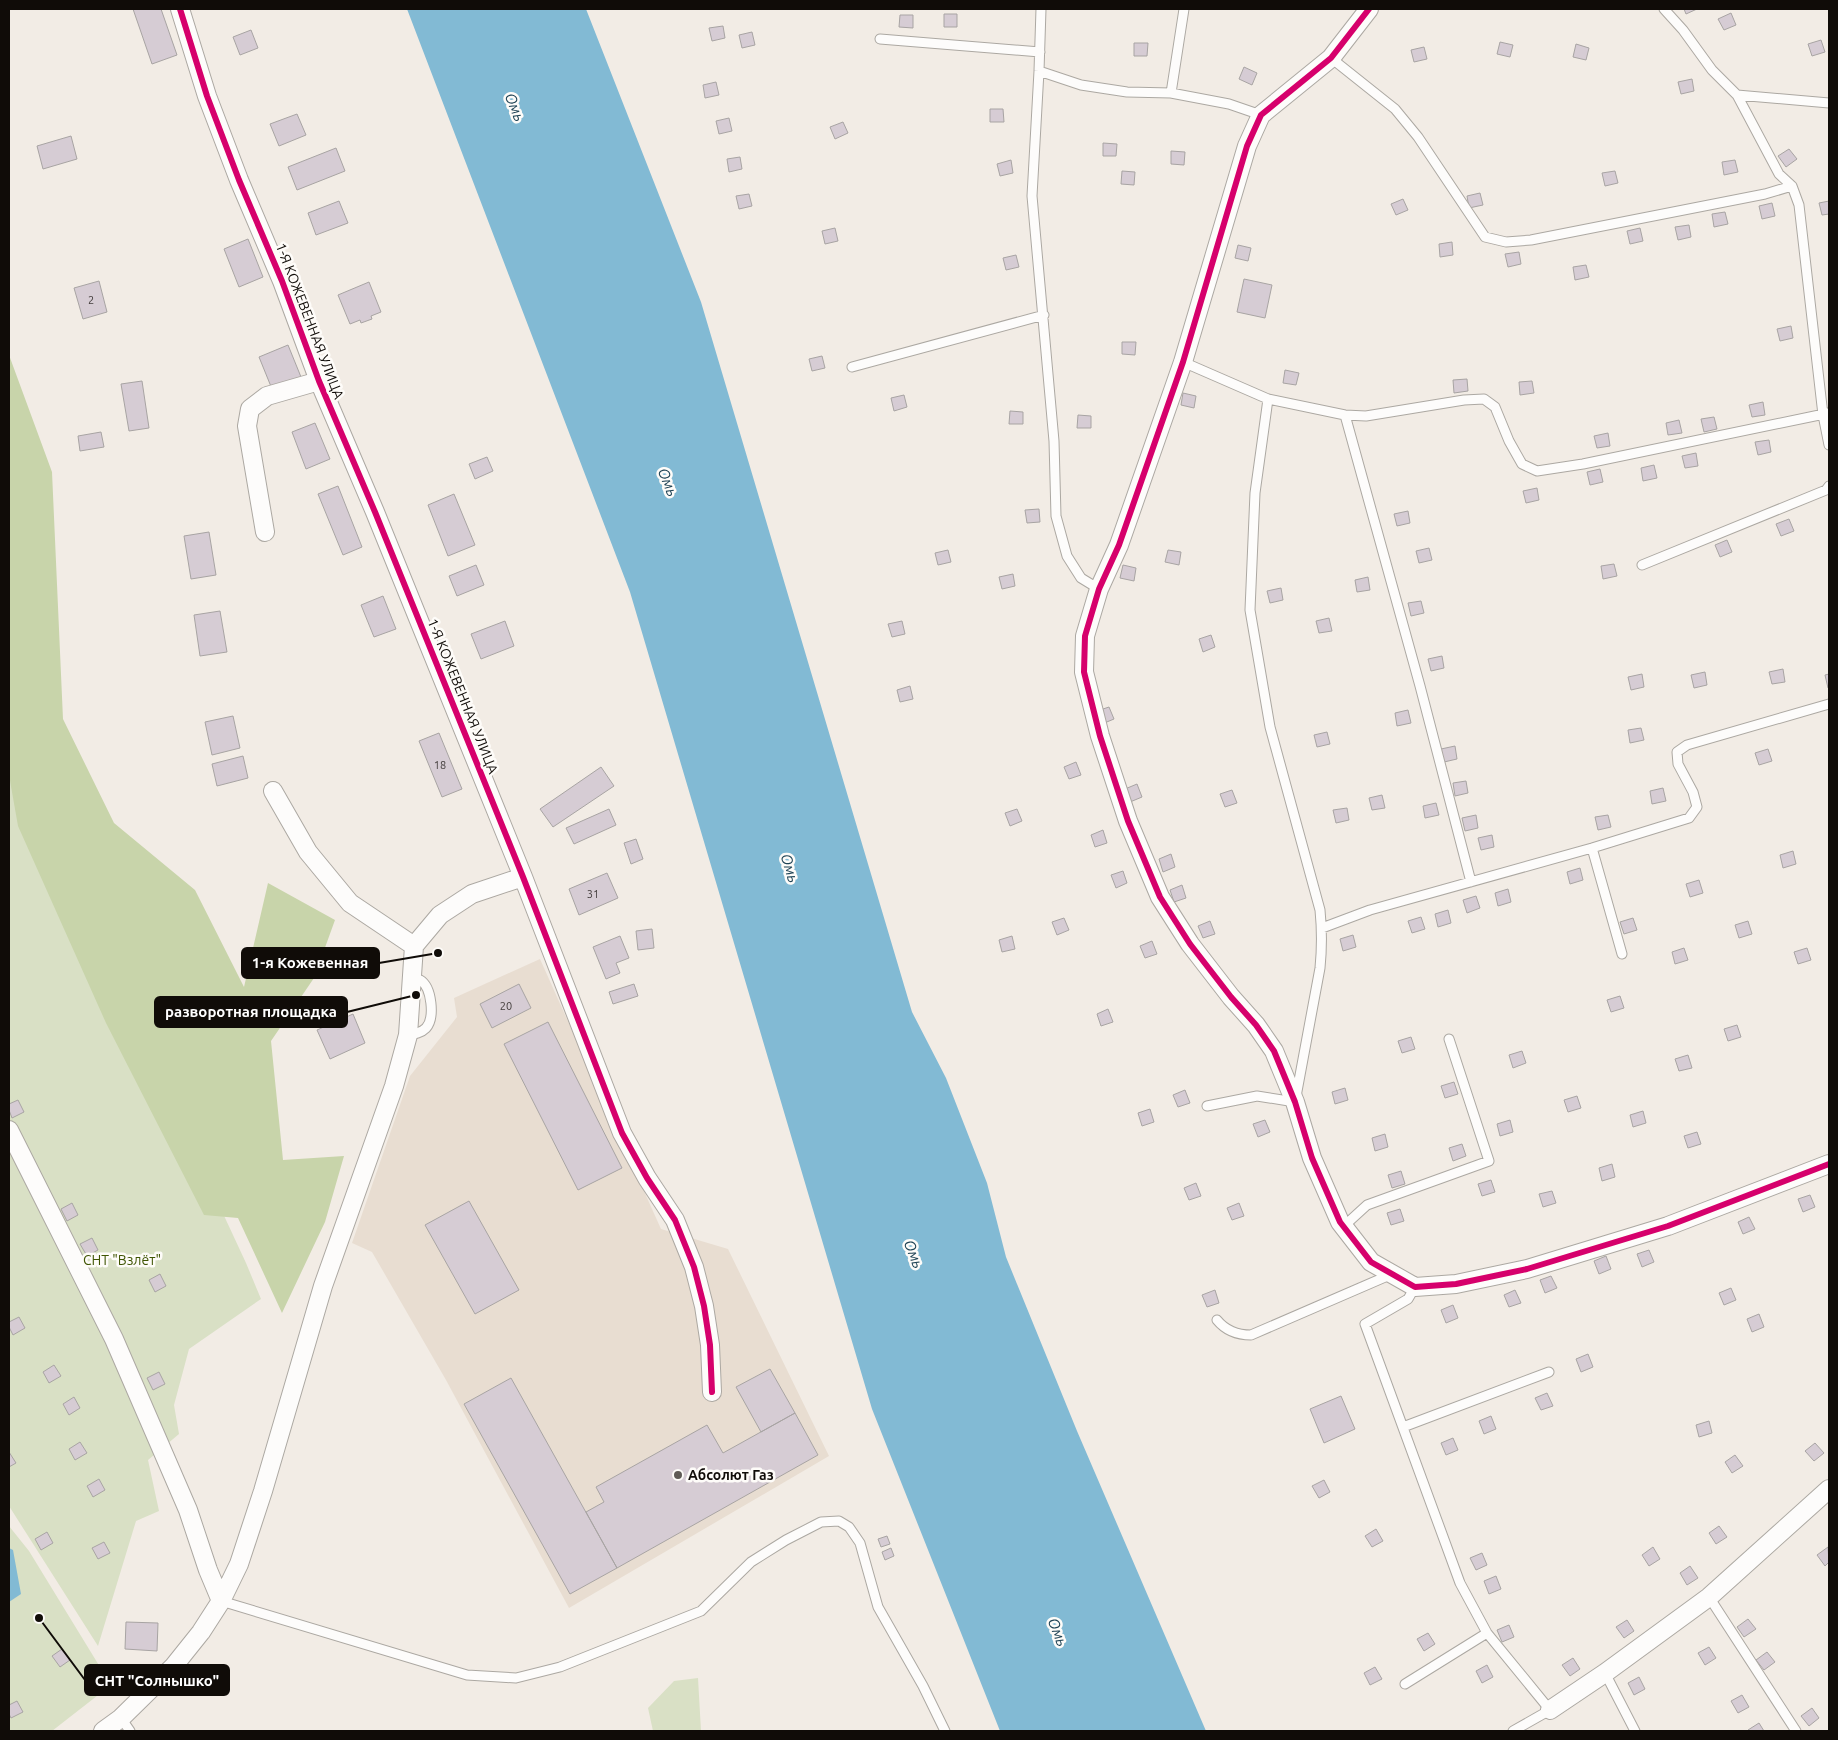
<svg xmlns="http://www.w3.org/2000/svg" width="1838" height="1740" font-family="Ubuntu,sans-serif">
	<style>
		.built { fill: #e8ddd1 }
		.green { fill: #d9e0c5 }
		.forest { fill: #c8d4aa }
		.water { fill: #82bad4 }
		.building { fill: #d6ccd4; stroke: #a8a4a3 }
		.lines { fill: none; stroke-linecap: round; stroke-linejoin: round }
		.lane-casing { stroke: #aca8a2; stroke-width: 11 }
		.street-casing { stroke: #aca8a2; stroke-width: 20 }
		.lane { stroke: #fdfcfb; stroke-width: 9 }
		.street { stroke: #fdfcfb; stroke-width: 18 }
		.cycleway-casing { stroke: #fefcf9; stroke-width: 9 }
		.cycleway { stroke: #d6006c; stroke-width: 6 }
		.poi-dot { fill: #5f5a55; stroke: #fefcf9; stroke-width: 2 }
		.labels { text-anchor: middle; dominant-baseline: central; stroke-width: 5; stroke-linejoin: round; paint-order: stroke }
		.number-label { font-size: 11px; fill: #423c3b }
		.street-label { font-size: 14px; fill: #100c08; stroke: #fefcf9 }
		.park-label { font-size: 14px; fill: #3f5503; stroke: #fefcf9 }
		.poi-label { font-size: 14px; font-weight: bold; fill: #100c08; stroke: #fefcf9; text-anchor: start }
		.water-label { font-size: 15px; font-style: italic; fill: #204456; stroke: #fefcf9 }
		.leader { fill: none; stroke: #100c08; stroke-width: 2 }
		.callout-dot { fill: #100c08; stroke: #fefcf9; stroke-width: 2 }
		.callout { fill: #100c08; stroke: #100c08; stroke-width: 2 }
		.callout-label { font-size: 15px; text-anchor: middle; font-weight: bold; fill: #fff }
	</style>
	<rect width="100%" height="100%" fill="#f2ece5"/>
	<path class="built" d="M540,959L661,1229L728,1249L829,1456L569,1608L446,1380L372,1252L352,1243L410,1076L457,1017L454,998Z"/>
	<path class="green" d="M9,753L246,1263L261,1299L189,1349L174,1405L179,1434L148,1460L159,1511L136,1521L98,1646L9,1506Z
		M9,1526L29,1551L111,1685L52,1731H9Z
		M698,1678L701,1731H653L648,1708L674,1681Z"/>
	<path class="forest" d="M9,355L52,472L63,719L114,823L195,890L244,987L268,883L335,920L314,978L271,1041L283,1160L344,1156L325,1222L282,1313L238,1218L204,1215L106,1023L18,826L9,775Z"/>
	<path class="water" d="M407,9H586L701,302L912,1012L946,1078L987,1183L1006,1257L1077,1431L1206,1731H1000L872,1409L630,592Z
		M9,1548L13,1550L21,1594L9,1602Z"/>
	<path class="building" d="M133,9H161L177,55L152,64Z
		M1684,9H1697L1686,14Z
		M1731,13L1736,25L1724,30L1718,19Z
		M944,14H957V27H944Z
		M900,15H913V28L899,27Z
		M723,26L725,38L712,41L709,28Z
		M251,30L258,48L240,55L233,37Z
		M752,32L755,45L742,48L739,35Z
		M1821,40L1825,52L1812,56L1808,44Z
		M1500,42L1513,45L1510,57L1497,54Z
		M1134,43H1148L1147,56H1134Z
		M1576,44L1589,48L1586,60L1573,57Z
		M1424,47L1427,59L1414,62L1411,50Z
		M1244,67L1257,73L1252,85L1239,79Z
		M1692,79L1694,91L1681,94L1678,82Z
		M716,82L719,95L705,98L703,85Z
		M990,109H1003L1004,122H990Z
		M297,114L306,135L279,146L270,124Z
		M729,118L732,131L719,134L716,121Z
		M843,122L848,133L835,139L830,127Z
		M71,136L77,159L43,169L37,146Z
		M1103,143L1117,144L1116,156H1103Z
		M336,148L345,171L297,190L288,167Z
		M1789,149L1797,159L1786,167L1778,156Z
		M1171,151L1185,152L1184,165L1171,164Z
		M740,157L742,169L729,172L727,159Z
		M1011,160L1013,173L1000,176L997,164Z
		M1735,160L1738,172L1724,175L1722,162Z
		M1122,171L1135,172L1134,185L1121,184Z
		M1615,171L1618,183L1605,186L1602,173Z
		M1480,193L1483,205L1469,208L1467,196Z
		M749,194L752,206L739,209L736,196Z
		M1403,199L1408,210L1396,215L1391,204Z
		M339,201L348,223L316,235L308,213Z
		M1829,201V214L1822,215L1819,203Z
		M1772,203L1775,216L1762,219L1759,206Z
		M1725,212L1728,224L1714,227L1712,214Z
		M1689,225L1691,237L1678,240L1675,227Z
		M835,228L838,241L825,244L822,231Z
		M1640,228L1643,241L1630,244L1627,231Z
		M248,239L263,277L239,287L224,249Z
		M1452,242L1453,255L1440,257L1439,244Z
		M1238,245L1251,248L1248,261L1235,258Z
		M1519,252L1521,264L1508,267L1505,254Z
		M1016,255L1019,267L1006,270L1003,258Z
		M1586,265L1589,277L1575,280L1573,267Z
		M1244,279L1272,285L1265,318L1237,312Z
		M99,281L107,312L83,319L74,288Z
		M369,282L381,312L371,316L372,319L361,323L360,320L350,324L338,295Z
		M1791,326L1793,338L1780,341L1777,329Z
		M1122,342H1136L1135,355L1122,354Z
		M288,345L301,377L272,389L259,357Z
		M822,356L825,368L812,371L809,359Z
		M1285,370L1299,373L1296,385L1283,383Z
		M1467,379L1468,391L1454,393L1453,380Z
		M142,381L149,428L129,431L121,384Z
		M1532,381L1534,393L1520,395L1519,382Z
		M1183,393L1196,396L1194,408L1181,405Z
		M904,395L907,407L894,411L891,398Z
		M1763,402L1765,415L1752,417L1749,405Z
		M1010,411L1023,412V424H1009Z
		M1078,415L1091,416V428H1077Z
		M1714,417L1717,429L1704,432L1701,419Z
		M1679,420L1682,433L1668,435L1666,423Z
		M315,423L330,459L306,469L292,432Z
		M101,432L104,447L80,451L78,436Z
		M1608,433L1610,446L1597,448L1594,436Z
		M1769,440L1771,452L1758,455L1755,442Z
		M1696,453L1698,466L1685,468L1682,456Z
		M487,457L493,471L475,479L469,464Z
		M1654,465L1657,478L1643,481L1641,468Z
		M1600,469L1603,482L1590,485L1587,472Z
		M338,486L362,547L343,555L318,494Z
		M1537,488L1539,500L1526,503L1523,491Z
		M454,494L475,545L448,556L428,505Z
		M1039,509L1040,522L1027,523L1025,510Z
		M1408,511L1410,523L1397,526L1394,514Z
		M1789,519L1794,531L1781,536L1776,524Z
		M209,532L216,575L191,579L184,536Z
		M1727,540L1732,552L1720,557L1715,545Z
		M1429,548L1432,560L1419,563L1416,551Z
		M948,550L951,562L938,565L935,553Z
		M1168,550L1181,552L1179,565L1165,562Z
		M1614,564L1617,576L1603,579L1601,566Z
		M476,565L484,585L457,596L449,576Z
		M1123,565L1136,568L1134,581L1120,578Z
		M1013,574L1015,586L1002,589L999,577Z
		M1368,577L1370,590L1357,592L1355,580Z
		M1281,588L1283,600L1270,603L1267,591Z
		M383,596L396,629L374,637L361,605Z
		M1421,601L1424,613L1411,616L1408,603Z
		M220,611L227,652L200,656L194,615Z
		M1329,618L1332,631L1319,633L1316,621Z
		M505,621L514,646L481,659L471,634Z
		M902,621L905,634L892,637L888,624Z
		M1211,635L1215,647L1203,652L1199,639Z
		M1442,656L1444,668L1431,671L1428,659Z
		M1783,669L1785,682L1772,684L1769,672Z
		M1705,672L1707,685L1694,688L1691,675Z
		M1642,674L1644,687L1631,690L1628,677Z
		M1829,674V688H1828L1825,675Z
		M910,686L913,699L900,702L897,690Z
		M1109,707L1114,719L1102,724L1097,711Z
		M1408,710L1411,723L1397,726L1395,713Z
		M233,716L240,748L212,755L205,722Z
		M1641,728L1644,740L1630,743L1628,730Z
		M1327,732L1330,744L1317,747L1314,735Z
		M439,733L462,789L442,797L419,741Z
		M1455,746L1457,759L1444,762L1441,749Z
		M1768,749L1772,761L1759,765L1755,753Z
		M243,756L248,778L217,786L212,764Z
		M1076,762L1081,775L1069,779L1064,767Z
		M601,767L614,786L553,827L540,809Z
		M1466,781L1468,793L1455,796L1453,783Z
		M1137,784L1142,797L1130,802L1125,789Z
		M1663,788L1666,801L1652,804L1650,791Z
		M1232,790L1237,803L1225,807L1220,794Z
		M1382,795L1385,808L1372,810L1369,798Z
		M1436,803L1439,815L1425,818L1423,806Z
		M1347,808L1349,820L1336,823L1333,810Z
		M609,809L616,825L574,844L566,828Z
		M1017,809L1022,821L1010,826L1005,813Z
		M1476,815L1478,828L1465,831L1462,818Z
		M1608,815L1611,827L1598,830L1595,817Z
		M1103,830L1107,843L1095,847L1091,835Z
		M1492,835L1494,847L1481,850L1478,838Z
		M636,839L643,859L631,864L624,843Z
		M1793,851L1796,864L1783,868L1780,855Z
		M1171,854L1175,867L1163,872L1159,859Z
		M1580,868L1583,880L1570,884L1567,872Z
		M1123,871L1127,883L1116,888L1111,875Z
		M607,873L618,898L579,915L569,889Z
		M1699,880L1703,893L1690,897L1686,884Z
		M1182,885L1186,898L1174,902L1170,890Z
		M1508,889L1511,902L1498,906L1495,893Z
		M1476,896L1480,908L1467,913L1463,900Z
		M1448,910L1451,923L1438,927L1435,914Z
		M1421,917L1425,929L1412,933L1408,921Z
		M1064,918L1069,930L1057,935L1052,922Z
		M1633,918L1637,930L1624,934L1620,922Z
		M1210,921L1215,934L1203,938L1198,926Z
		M1748,921L1752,934L1739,938L1735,925Z
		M652,929L654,948L638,950L636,931Z
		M1353,935L1356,947L1343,951L1340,939Z
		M620,936L629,958L616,963L620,973L606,979L593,947Z
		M1012,936L1015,949L1002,952L999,940Z
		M1152,941L1157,954L1145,958L1140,946Z
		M1684,948L1688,960L1675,964L1672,952Z
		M1807,948L1811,960L1798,964L1794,952Z
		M519,984L531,1008L492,1028L480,1004Z
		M634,984L638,996L613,1004L609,992Z
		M1620,996L1624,1008L1611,1012L1607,1000Z
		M1108,1009L1113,1022L1101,1026L1097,1014Z
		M353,1014L365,1043L330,1059L317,1030Z
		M548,1022L622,1168L578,1190L504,1044Z
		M1737,1025L1741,1037L1728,1041L1724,1029Z
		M1411,1037L1415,1049L1402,1053L1398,1041Z
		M1522,1051L1526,1063L1513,1068L1509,1055Z
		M1688,1055L1692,1068L1679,1071L1675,1059Z
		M1454,1082L1458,1094L1445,1098L1441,1086Z
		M1345,1088L1348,1100L1335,1104L1332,1092Z
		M1185,1090L1190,1103L1178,1107L1173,1095Z
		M1577,1096L1581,1108L1568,1112L1564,1100Z
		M18,1100L24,1112L12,1118L9,1110V1104Z
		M1150,1109L1154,1122L1142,1126L1138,1113Z
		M1643,1111L1646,1123L1633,1127L1630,1115Z
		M1265,1120L1270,1132L1258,1137L1253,1124Z
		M1510,1120L1513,1132L1500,1136L1497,1124Z
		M1697,1132L1701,1144L1688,1148L1684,1136Z
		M1385,1134L1388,1147L1375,1151L1372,1138Z
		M1462,1144L1466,1156L1453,1161L1449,1148Z
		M1612,1164L1615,1177L1602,1181L1599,1168Z
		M1401,1171L1405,1184L1392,1188L1388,1175Z
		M1491,1180L1495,1192L1482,1196L1478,1184Z
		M1196,1183L1201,1196L1189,1200L1184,1188Z
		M1552,1191L1556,1203L1543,1207L1539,1194Z
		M1810,1195L1815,1207L1803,1212L1798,1199Z
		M469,1201L519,1290L475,1314L425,1225Z
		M72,1203L78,1215L67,1221L61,1209Z
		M1239,1203L1244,1216L1232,1220L1227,1208Z
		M1400,1209L1404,1221L1391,1225L1387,1213Z
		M1749,1217L1755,1229L1743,1234L1738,1222Z
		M92,1238L98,1250L87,1256L80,1244Z
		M1649,1250L1654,1262L1642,1267L1637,1254Z
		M1606,1256L1611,1269L1599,1274L1594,1261Z
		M160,1274L166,1286L155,1292L149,1280Z
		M1551,1276L1557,1288L1545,1293L1540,1280Z
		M1731,1288L1736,1300L1724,1305L1719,1293Z
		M1215,1290L1219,1303L1207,1307L1202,1295Z
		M1515,1290L1521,1303L1509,1307L1504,1295Z
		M1453,1305L1458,1318L1446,1323L1441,1310Z
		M1759,1314L1764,1327L1752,1332L1747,1319Z
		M19,1317L25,1328L13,1335L9,1327V1322Z
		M1588,1354L1593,1367L1581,1372L1576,1359Z
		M54,1365L61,1376L49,1383L43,1372Z
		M770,1369L795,1413L761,1432L736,1387Z
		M159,1372L165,1384L153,1390L147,1378Z
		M511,1378L617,1568L570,1594L464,1404Z
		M1547,1393L1553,1406L1541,1410L1535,1398Z
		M1341,1396L1355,1429L1324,1443L1310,1409Z
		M74,1397L80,1408L69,1415L63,1404Z
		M795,1413L818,1455L617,1568L586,1512L604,1502L596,1487L707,1425L723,1453Z
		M1491,1416L1496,1429L1484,1434L1479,1421Z
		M1709,1421L1712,1433L1699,1437L1696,1425Z
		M1453,1438L1458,1450L1446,1455L1441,1443Z
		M80,1442L87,1453L75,1460L69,1449Z
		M1815,1443L1824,1453L1814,1461L1805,1451Z
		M9,1452L16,1463L9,1467Z
		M1735,1455L1743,1466L1732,1473L1725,1462Z
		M99,1479L105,1490L93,1497L87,1486Z
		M1324,1480L1330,1492L1319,1498L1312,1486Z
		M1719,1526L1727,1537L1716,1544L1709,1533Z
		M1376,1529L1383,1541L1372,1547L1365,1536Z
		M47,1532L53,1543L41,1550L35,1539Z
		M887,1536L890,1544L881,1547L878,1539Z
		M104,1542L110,1553L98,1559L92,1548Z
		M1653,1547L1660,1559L1649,1566L1642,1555Z
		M1828,1547L1829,1562L1825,1566L1817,1555Z
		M891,1548L894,1556L885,1560L882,1552Z
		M1482,1553L1487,1565L1476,1570L1470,1558Z
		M1690,1566L1698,1578L1687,1585L1680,1573Z
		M1496,1576L1501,1589L1489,1594L1484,1581Z
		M1748,1619L1756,1629L1744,1637L1737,1627Z
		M1627,1620L1634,1631L1624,1638L1616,1627Z
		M126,1622L158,1623L157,1651L125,1649Z
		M1509,1625L1514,1637L1502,1642L1497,1630Z
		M1428,1633L1435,1644L1424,1651L1417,1639Z
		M1709,1647L1716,1658L1705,1665L1698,1653Z
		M62,1649L70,1660L60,1667L52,1656Z
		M1767,1652L1775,1662L1764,1670L1756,1660Z
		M1573,1658L1580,1669L1570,1676L1562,1665Z
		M1487,1665L1493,1677L1482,1683L1476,1671Z
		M1375,1667L1382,1679L1370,1685L1364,1673Z
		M1639,1677L1645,1689L1634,1695L1628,1683Z
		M1742,1695L1749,1707L1738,1713L1731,1701Z
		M17,1701L23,1712L11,1718L9,1714V1705Z
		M1812,1708L1819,1718L1809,1726L1801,1716Z
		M1759,1723L1764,1731H1749L1748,1730Z"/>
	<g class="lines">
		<defs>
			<path id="lane" d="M1041,9L1039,71L1032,196L1054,441L1056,516L1067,556L1081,578L1099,589
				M1664,9L1683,30L1712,70L1737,95L1779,174L1792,186L1799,205L1823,415L1829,445
				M880,39L1040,52
				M1331,58L1395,109L1418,137L1485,237L1506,242L1531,240L1765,194L1792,186
				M1039,71L1081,85L1127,92L1171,93L1229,104L1261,115
				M1171,93L1184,9
				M1737,95L1829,103
				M1183,362L1268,399L1345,415L1366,416L1464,400L1484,399L1495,407L1509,441L1522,464L1537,471L1583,464L1829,413
				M852,367L1044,315
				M1345,415L1420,686L1471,882
				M1642,565L1826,490L1829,486
				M1592,848L1622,954
				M1322,928L1370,910L1592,848L1689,818L1697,807L1693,792L1678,764L1677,752L1687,745L1829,704
				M408,1035C415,1034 421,1033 426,1028C435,1018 432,987 420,980C418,979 415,979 412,979
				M1207,1106L1257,1096L1295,1102L1320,968C1322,948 1322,930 1320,910L1270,727L1250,610L1255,493L1268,399
				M1344,1226L1367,1205L1489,1161L1449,1039
				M1415,1287L1408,1299L1365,1324L1460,1583L1487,1633L1550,1710L1513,1731
				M1217,1320C1226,1331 1238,1335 1251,1335L1392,1274
				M1403,1427L1549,1372
				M1709,1597L1796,1731
				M221,1601L467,1675L516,1678L560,1667L701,1611L751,1562L786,1540L821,1522L839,1521L849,1527L860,1543L878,1607L923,1686L945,1731
				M1605,1673L1635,1731
				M1405,1684L1487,1633
				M121,1718L130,1731"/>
			<path id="street" d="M180,9L207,96L239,180L282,281L319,381L375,512L523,877L622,1133L647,1178L675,1220L694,1267L704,1306L710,1345L712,1392
				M1369,9L1331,58L1261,115L1247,146L1183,362L1119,545L1099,589L1085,636L1084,672L1100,736L1128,821L1160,897L1190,944L1231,997L1256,1025L1274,1051L1295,1102L1312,1158L1340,1222L1371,1262L1415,1287L1456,1284L1527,1269L1668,1226L1829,1164
				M265,532L247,426L250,409L267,396L319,381
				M273,791L308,852L350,903L414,946
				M9,1130L114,1339L188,1510L208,1570L221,1601
				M1550,1710L1605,1673L1709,1597L1829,1489
				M103,1731L121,1718L173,1667L201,1632L221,1601L239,1564L263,1491L323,1286L394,1086L408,1035L414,946L440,915L472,894L523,877"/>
		</defs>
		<use href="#lane" class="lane-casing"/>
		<use href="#street" class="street-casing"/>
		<use href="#lane" class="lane"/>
		<use href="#street" class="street"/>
		<defs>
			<path id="cycleway" d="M180,9L207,96L239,180L282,281L319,381L375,512L523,877L622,1133L647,1178L675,1220L694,1267L704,1306L710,1345L712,1392
				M1369,9L1331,58L1261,115L1247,146L1183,362L1119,545L1099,589L1085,636L1084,672L1100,736L1128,821L1160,897L1190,944L1231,997L1256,1025L1274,1051L1295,1102L1312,1158L1340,1222L1371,1262L1415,1287L1456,1284L1527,1269L1668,1226L1829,1164"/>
		</defs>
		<use href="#cycleway" class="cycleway-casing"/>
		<use href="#cycleway" class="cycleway"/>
	</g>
	<circle class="poi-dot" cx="678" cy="1475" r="5"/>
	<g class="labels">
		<g class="number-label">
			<text x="91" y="300">2</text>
			<text x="440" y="765">18</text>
			<text x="593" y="894">31</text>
			<text x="506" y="1006">20</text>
		</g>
		<g class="street-label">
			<text transform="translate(310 321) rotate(69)">1-Я КОЖЕВЕННАЯ УЛИЦА</text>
			<text transform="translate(463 696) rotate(68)">1-Я КОЖЕВЕННАЯ УЛИЦА</text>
		</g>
		<g class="park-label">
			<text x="122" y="1260">СНТ "Взлёт"</text>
		</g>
		<g class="poi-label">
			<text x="688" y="1475">Абсолют Газ</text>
		</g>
		<g class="water-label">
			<text transform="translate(515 107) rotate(68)">Омь</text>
			<text transform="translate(668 482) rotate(68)">Омь</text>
			<text transform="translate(790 868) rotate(73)">Омь</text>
			<text transform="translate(914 1254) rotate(69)">Омь</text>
			<text transform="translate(1058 1632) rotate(69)">Омь</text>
		</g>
	</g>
	<path class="leader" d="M438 953L379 963M416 995L347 1012M39 1618L85 1680"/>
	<g class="callout-dot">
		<circle cx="438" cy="953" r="5"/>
		<circle cx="416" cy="995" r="5"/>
		<circle cx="39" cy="1618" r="5"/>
	</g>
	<g class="callout">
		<rect x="242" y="948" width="137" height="30" rx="5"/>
		<rect x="155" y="997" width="192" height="30" rx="5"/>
		<rect x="85" y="1665" width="144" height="30" rx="5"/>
	</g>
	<g class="callout-label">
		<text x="310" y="968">1-я Кожевенная</text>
		<text x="251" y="1017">разворотная площадка</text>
		<text x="157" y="1686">СНТ "Солнышко"</text>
	</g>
	<rect width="1838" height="1740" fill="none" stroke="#100c08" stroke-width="20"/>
</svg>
